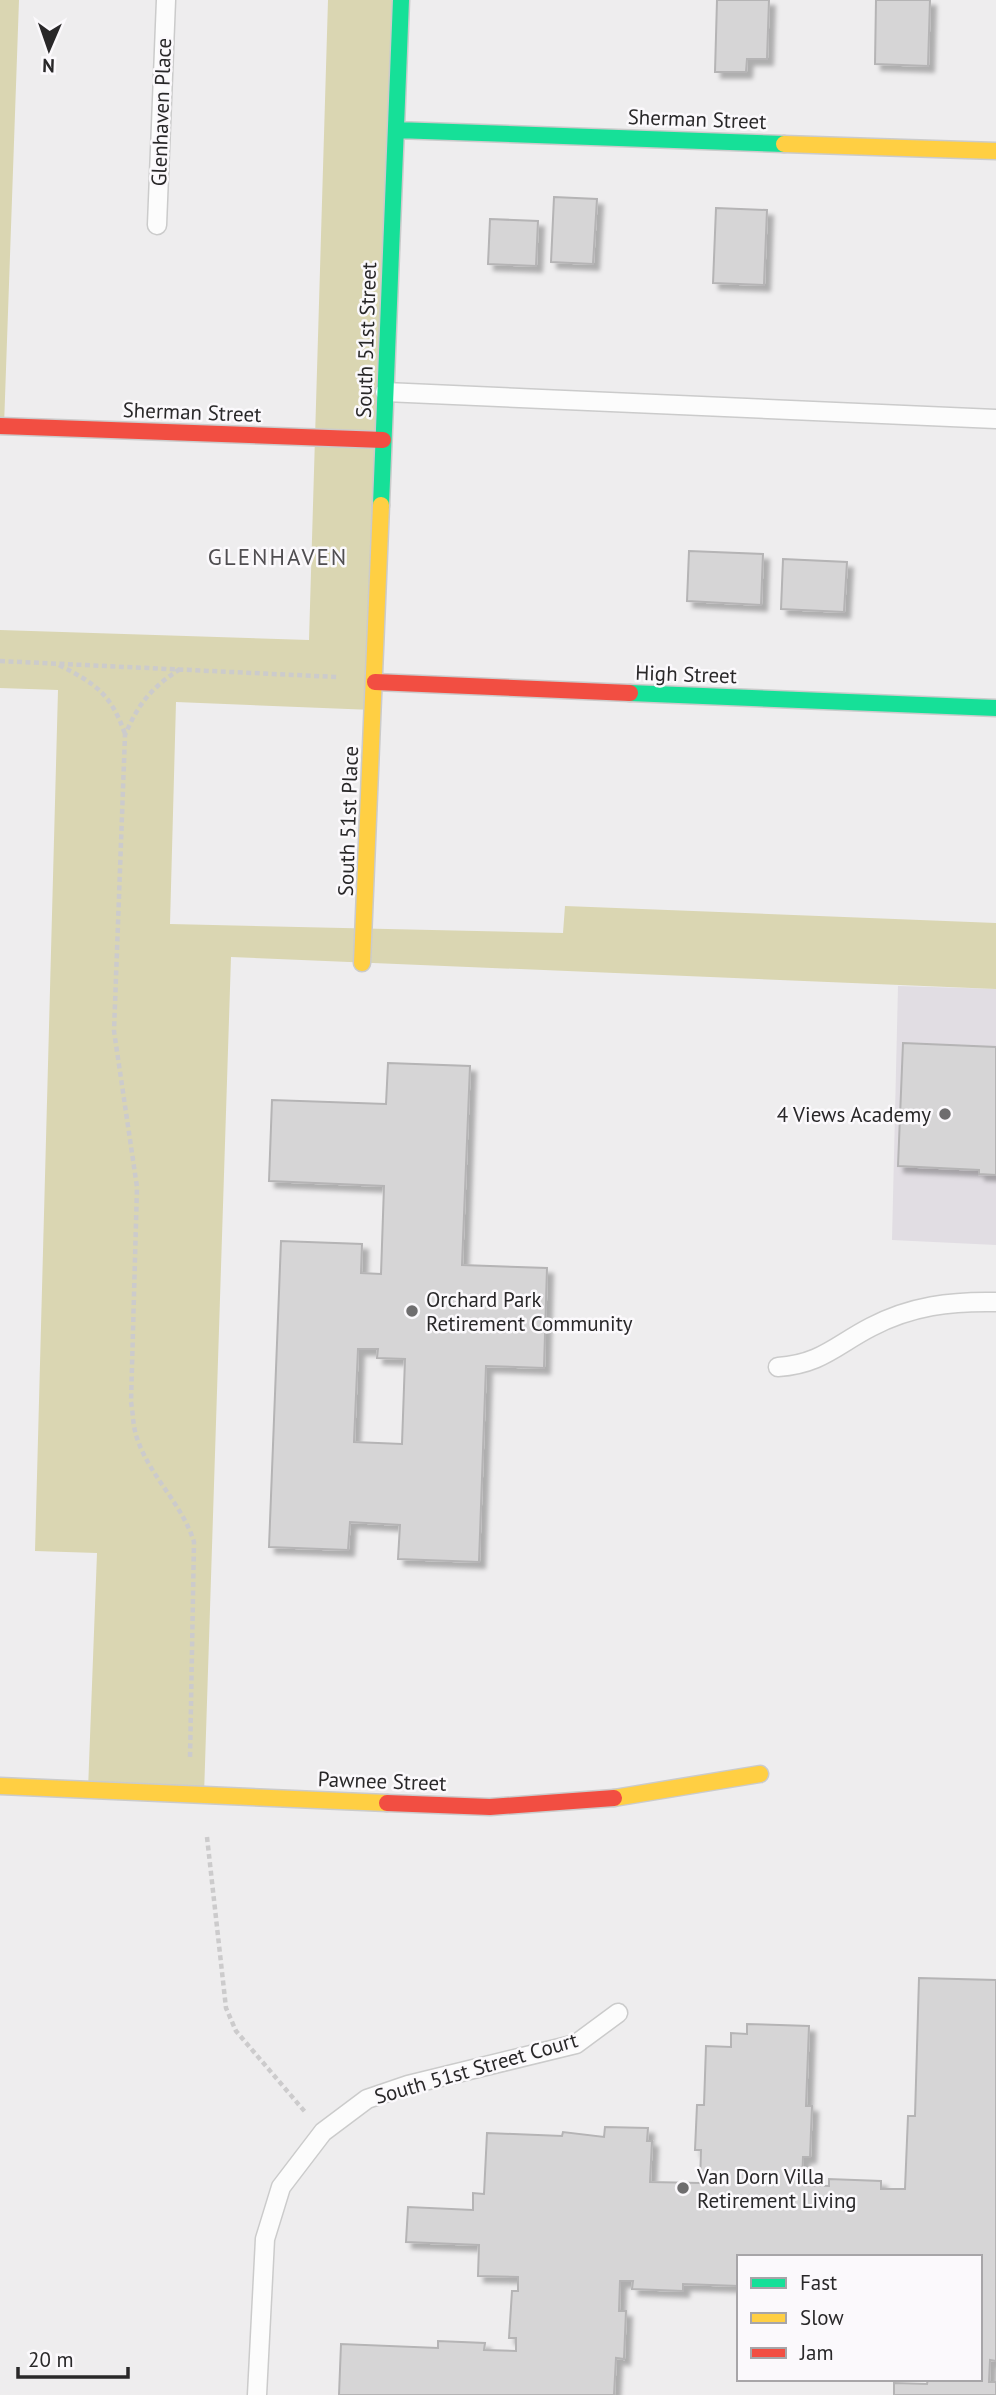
<svg xmlns="http://www.w3.org/2000/svg" width="996" height="2395" font-family="'PT Sans',sans-serif">
	<style>
		.built { fill: #e1dde3 }
		.green { fill: #dad6b2 }
		.building { fill: #d6d5d6; stroke: #b5b4b5; stroke-width: 2; fill-rule: evenodd; filter: url(#shadow) }
		.lines { fill: none; stroke-linecap: round; stroke-linejoin: round }
		.lane-casing { stroke: #cbcbcb; stroke-width: 21 }
		.fast-casing { stroke: #cbcbcb; stroke-width: 19 }
		.slow-casing { stroke: #cbcbcb; stroke-width: 19 }
		.jam-casing { stroke: #cbcbcb; stroke-width: 19 }
		.path { stroke: #cccbcc; stroke-width: 4.5; stroke-dasharray: 5 3.5; stroke-linecap: butt }
		.lane { stroke: #fcfcfc; stroke-width: 18 }
		.fast { stroke: #16e098; stroke-width: 16 }
		.slow { stroke: #ffcf43; stroke-width: 16 }
		.jam { stroke: #f24e42; stroke-width: 16 }
		.poi-dot { fill: #6e6d6e; stroke: #fbf9fc; stroke-width: 2.5 }
		.labels { text-anchor: middle; dominant-baseline: central; stroke-width: 5; stroke-linejoin: round; paint-order: stroke }
		.street-label { font-size: 21px; fill: #292829; stroke: #fbf9fc }
		.poi-label { font-size: 21px; fill: #292829; stroke: #fbf9fc; text-anchor: start }
		.neighbourhood-label { font-size: 23px; letter-spacing: 2px; fill: #504e51; stroke: #fbf9fc }
	</style>
	<defs>
		<filter id="shadow"><feDropShadow dx="6" dy="6" stdDeviation="2" flood-color="#0004"/></filter>
	</defs>
	<rect width="100%" height="100%" fill="#eeedee"/>
	<path class="built" d="M898,986L996,989V1245L892,1240Z"/>
	<path class="green" d="M0,0H19L4,426H0Z
		M328,0H401L373,710L176,702L170,924L563,933L565,906L996,923V989L231,957L204,1795L88,1790L97,1553L35,1551L58,690L0,688V630L309,640Z"/>
	<path class="building" d="M717,0H769L767,59H747L746,72H715Z
		M876,0H930L928,66L875,64Z
		M554,197L597,199L593,264L551,262Z
		M716,208L767,210L764,285L713,283Z
		M490,219L538,221L536,266L488,264Z
		M689,551L763,554L761,605L687,601Z
		M783,559L847,562L844,612L781,609Z
		M903,1043L996,1047V1175L979,1174V1170L898,1166Z
		M388,1063L470,1066L462,1265L547,1268L544,1368L486,1366L479,1562L398,1559L400,1525L350,1522L348,1550L269,1547L281,1241L362,1244L361,1273L381,1274L384,1186L269,1181L272,1100L386,1104ZM358,1349H378L377,1358L405,1359L402,1444L354,1442Z
		M919,1978L996,1980V2361L990,2360L989,2382H996V2395H894V2383L927,2384L928,2379H980V2257H739V2286L683,2284V2291L632,2289L633,2281H620L619,2311H626L624,2359L616,2358L614,2395H339L341,2344L438,2348V2341L485,2343L484,2350L516,2351V2338H509L512,2291H518V2277L478,2276L479,2245L406,2242L408,2207L473,2210V2193L484,2194L487,2133L562,2136L563,2132L604,2137L605,2127L648,2128L647,2141H652L650,2182L700,2183L701,2150H695L697,2105H704L706,2046L731,2047V2033L747,2034V2024L809,2026L806,2106H812L810,2157H803L802,2185L829,2186V2179L881,2181V2189H905L908,2116H915Z"/>
	<g class="lines">
		<defs>
			<path id="lane" d="M157,225L166,0
				M385,392L996,419
				M778,1367C821,1364 836,1345 871,1327C911,1306 951,1301 996,1302
				M257,2395L265,2239L281,2187L323,2132L367,2099L408,2085L576,2044L618,2013"/>
			<path id="fast" d="M396,130L784,144
				M381,505L401,0
				M630,693L996,708"/>
			<path id="slow" d="M784,144L996,151
				M362,963L381,505
				M0,1786L387,1803
				M614,1798L760,1774"/>
			<path id="jam" d="M0,426L383,440
				M375,682L630,693
				M387,1803L490,1807L614,1798"/>
		</defs>
		<use href="#lane" class="lane-casing"/>
		<use href="#fast" class="fast-casing"/>
		<use href="#slow" class="slow-casing"/>
		<use href="#jam" class="jam-casing"/>
		<path class="path" d="M0,661L337,677
			M59,665C96,684 111,694 125,734
			M180,669C152,687 138,704 125,735L114,1031L137,1187L131,1402C133,1413 133,1425 136,1435C148,1475 182,1503 194,1542L190,1759
			M207,1837L226,2008L236,2031L306,2113"/>
		<use href="#lane" class="lane"/>
		<use href="#fast" class="fast"/>
		<use href="#slow" class="slow"/>
		<use href="#jam" class="jam"/>
	</g>
	<g class="poi-dot">
		<circle cx="945" cy="1114" r="7"/>
		<circle cx="412" cy="1311" r="7"/>
		<circle cx="683" cy="2188" r="7"/>
	</g>
	<g class="labels">
		<g class="street-label">
			<text transform="translate(161 112) rotate(-88)">Glenhaven Place</text>
			<text transform="translate(697 119) rotate(2)">Sherman Street</text>
			<text transform="translate(366 340) rotate(-88)">South 51st Street</text>
			<text transform="translate(192 412) rotate(2)">Sherman Street</text>
			<text transform="translate(686 674) rotate(2)">High Street</text>
			<text transform="translate(348 821) rotate(-88)">South 51st Place</text>
			<text transform="translate(382 1781) rotate(2)">Pawnee Street</text>
			<text transform="translate(476 2068) rotate(-16)">South 51st Street Court</text>
		</g>
		<g class="poi-label">
			<text x="931" y="1114" text-anchor="end">4 Views Academy</text>
			<text x="426" y="1299">Orchard Park<tspan x="426" dy="24">Retirement Community</tspan></text>
			<text x="697" y="2176">Van Dorn Villa<tspan x="697" dy="24">Retirement Living</tspan></text>
		</g>
		<g class="neighbourhood-label">
			<text x="278" y="556">GLENHAVEN</text>
		</g>
	</g>
	<rect x="737" y="2255" width="245" height="126" fill="#fbf9fc" stroke="#a7a5a8" stroke-width="2"/>
	<rect x="751" y="2278" width="35" height="10" fill="#16e098" stroke="#a7a5a8" stroke-width="2"/>
	<text x="800" y="2290" font-size="21" fill="#292829">Fast</text>
	<rect x="751" y="2313" width="35" height="10" fill="#ffcf43" stroke="#a7a5a8" stroke-width="2"/>
	<text x="800" y="2325" font-size="21" fill="#292829">Slow</text>
	<rect x="751" y="2348" width="35" height="10" fill="#f24e42" stroke="#a7a5a8" stroke-width="2"/>
	<text x="800" y="2360" font-size="21" fill="#292829">Jam</text>
	<g transform="translate(49 49) rotate(182)" stroke="#fbf9fc" stroke-width="5" paint-order="stroke">
	<path d="M0-5L12 26L0 18L-12 26Z" fill="#292829"/>
	<text y="-10" font-size="19" font-weight="bold" text-anchor="middle" fill="#292829">N</text>
	</g>
	<path d="M18 2367v10h110v-10" fill="none" stroke="#292829" stroke-width="3.5"/>
	<text x="28" y="2367" font-size="21" fill="#292829" stroke="#fbf9fc" stroke-width="5" paint-order="stroke">20 m</text>
</svg>
